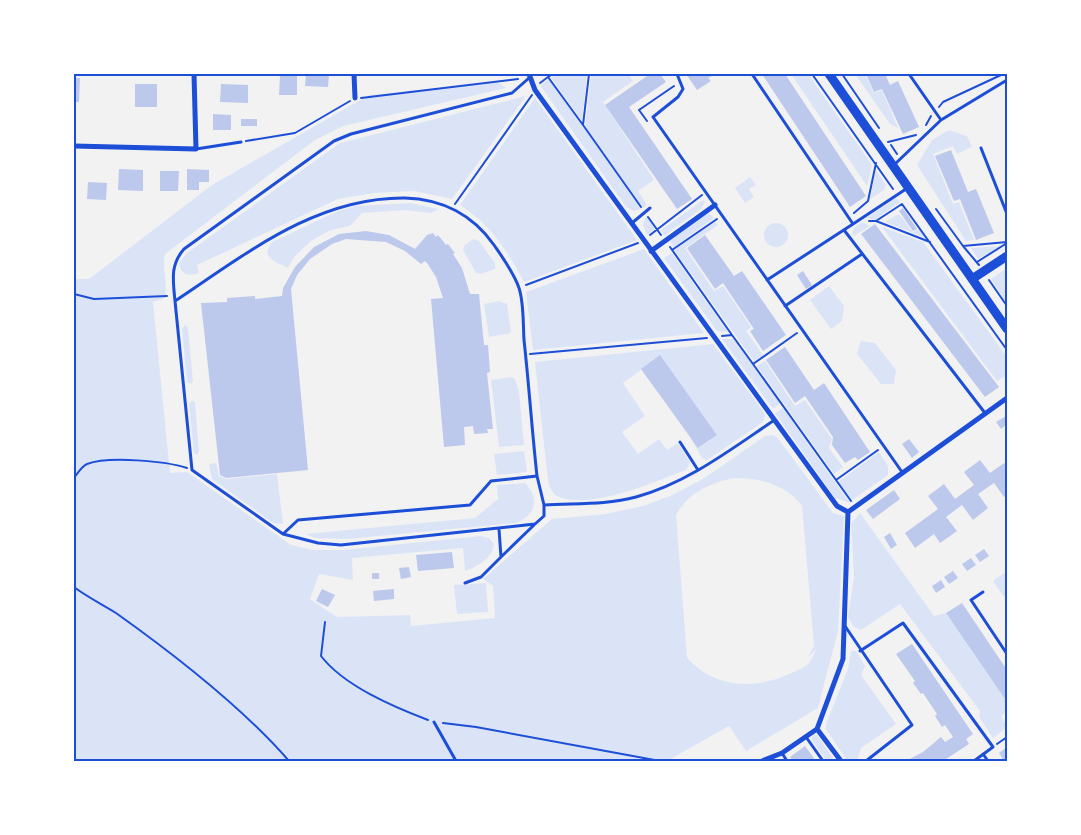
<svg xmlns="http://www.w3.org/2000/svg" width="1081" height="835" font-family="Literata,serif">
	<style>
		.green { fill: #dbe4f7; fill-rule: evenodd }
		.building { fill: #bdc9ec }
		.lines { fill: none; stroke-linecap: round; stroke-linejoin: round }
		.path { stroke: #1d4ed8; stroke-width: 2 }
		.service { stroke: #1d4ed8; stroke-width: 3 }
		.minor { stroke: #1d4ed8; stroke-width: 5 }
		.secondary { stroke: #1d4ed8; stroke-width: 9 }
		.neatline { fill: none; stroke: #1d4ed8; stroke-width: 2 }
	</style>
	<rect width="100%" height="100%" fill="#f2f2f2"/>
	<path class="green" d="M557,74H587L582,121L551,78Z
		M591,74H628L633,81L603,102L654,180L638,191L647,205L643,208L585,126Z
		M791,74H808L872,165L867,186Z
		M855,74H865L874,93L882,90L898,128L890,124Z
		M549,79L641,209L634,211L626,207L540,85Z
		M498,82L506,88L343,126L315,140L165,254C162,269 168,283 165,298L153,302L170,473L187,472L291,545L313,550H343L481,536L489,538L494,544C492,559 478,566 465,571L463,548L352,558L353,580L319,574L310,599L337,617L410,615L411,626L495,618L493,586L483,579L552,519L606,514L643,506L670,496L703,479L765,436L772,435L777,437L833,513L844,516L838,631L818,708L746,751L729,726L667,761H74V279H89L212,185L369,95ZM734,478C759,478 786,484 802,506L814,646L807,658L816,649C814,654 811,662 807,665C802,669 795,671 789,674C755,690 712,688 687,657L676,515C688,493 710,483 734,478Z
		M526,96L452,199L414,191L374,193L338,199L197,265L199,273C188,276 181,276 179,263L187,253L340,143Z
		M535,98L637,240L524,282C506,249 492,226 460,205Z
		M949,130L967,136L972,147L957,154L953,146L933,154L953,204L959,202L974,240L966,241L917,165L932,140Z
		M876,170L886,185L884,190L870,199Z
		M750,177L756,185L749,189L754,197L745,203L735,188Z
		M896,198L900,202L875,220L867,218Z
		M703,200L705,202L701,209L664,236L661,230Z
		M410,203L439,209L431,213L404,210L362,213L350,226L331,230L312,240L294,257L288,268C276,262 259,257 272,242L336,212L355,206Z
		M710,214L714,218L674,247L669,241L705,215Z
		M899,214L913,232L919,229L926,238L885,222Z
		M646,216L655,229L647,235L643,225Z
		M715,222L718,225L685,248L714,291L723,286L751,327L746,331L763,355L754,361L674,250Z
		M862,222L870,226L854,236L852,234L854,228Z
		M764 235a12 12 0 1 1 24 0a12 12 0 1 1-24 0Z
		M882,227L923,242L1007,357V375L997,381Z
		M473,239L479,241L495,263V269L481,274L476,273L463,250L464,246Z
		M1001,246L978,259L971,248Z
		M644,249L704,333L533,350L526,292Z
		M672,253L728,332L717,331L664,258Z
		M1007,268V304L991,279Z
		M829,286L844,306L842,321L831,329L810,300Z
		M499,301L507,304L511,333L489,337L484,304Z
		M185,325L188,328L193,381L191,384L187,382L182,329Z
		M722,339H734L780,403L773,409Z
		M861,341L875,343L896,370L894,384H881L857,354Z
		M713,344L763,411L765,416L763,422L713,456L707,460L702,458L689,435L699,448L717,435L660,356L623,383L645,416L622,432L638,454L659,439L667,450L678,443L690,463L686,470C654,482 595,508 562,498C553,496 550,489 548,481L535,362Z
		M765,361L795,406L805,400L832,439L829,448L843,467L834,474L757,366Z
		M512,377L515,379L519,392L524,445L499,447L491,380Z
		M192,401L195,402L199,452L197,455L194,453L189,404Z
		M783,408L850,503L835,498L775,413Z
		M524,451L527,472L497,475L494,454Z
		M879,452L888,466V475L851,501L838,482Z
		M216,463L219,476L226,479L277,474L283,524L273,523L212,479L209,464Z
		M525,483C540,498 536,515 516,523L347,539L315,538L306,534L475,518L498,499L497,485Z
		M860,513L934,616L946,613L1007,702V712L1001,716L1007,727L993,738L979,717L980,711L900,604L861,630L854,627L848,617L854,577L851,524Z
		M1007,571V595L1004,597L993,581Z
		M486,583L488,612L457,614L454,585Z
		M851,651H856L865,666L861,675L896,724L861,748L858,758L854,761L846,759L826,729V724L848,669Z
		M814,734L817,735L835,761H827L811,739Z"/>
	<path class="building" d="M223,74H249V76L223,75Z
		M306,74H329L328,87L305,86Z
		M650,74H660L666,82L629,107L692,199L677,209L605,105Z
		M686,74H711L712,76L708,78L711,81L697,90Z
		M762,74H785L866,196L850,207Z
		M866,74H885L890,85L898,81L919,127L903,134L882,89L874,92Z
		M280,76H297V95H279Z
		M74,78H80L79,102H74Z
		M135,84H157V107H135Z
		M221,84L248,85V103L220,102Z
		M213,114L231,115V130H213Z
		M241,119H257V126H241Z
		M951,150L968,192L976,189L994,233L976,240L960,199L954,201L935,156Z
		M119,169L143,170V191L118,190Z
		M187,169L209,170V182H199V190H187Z
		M160,171H179L178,191H160Z
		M88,182L107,183L106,200L87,199Z
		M903,208L917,229L913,231L899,211Z
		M875,224L999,387L985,397L861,234Z
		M366,231L389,235L415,249L427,235L433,233L436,237L438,235L446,245L448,244L455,253L453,254L462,268L470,294H479L484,345H488L490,372L487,373L493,429H487L488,433L474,434L473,426L464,427L465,445L444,447L431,299L443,298L436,277L427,263L425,261L421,264L405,251L386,242L346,239L332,244L310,259L297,275L291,289L308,470L226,478L220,475L201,303L227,302V298L255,296V299L282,296L283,288L295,267L314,247L339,234Z
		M705,235L734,276L742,271L786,335L763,351L750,331L754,329L723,283L715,289L687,248Z
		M803,271L812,285L806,289L797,275Z
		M785,347L814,390L824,383L870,452L858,460L855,457L845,463L832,445L833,437L805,396L795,403L766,360Z
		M660,355L717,435L698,448L641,369Z
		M1006,416L1007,424L1001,429L996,422Z
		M909,439L919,452L912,458L902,444Z
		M980,460L990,473L1004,463L1007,467V495L1004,497L994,483L978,494L988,508L973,520L962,505L946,517L957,531L940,543L934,534L915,548L905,533L938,509L928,496L944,484L955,499L974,485L964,472Z
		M894,490L900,499L873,519L866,510Z
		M890,533L897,545L891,549L884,537Z
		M984,549L989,556L980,562L975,555Z
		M452,552L454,568L418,571L416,555Z
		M971,558L976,565L967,571L962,564Z
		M409,567L411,577L401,579L399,568Z
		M953,571L958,578L949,584L944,577Z
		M372,573H379V579H372Z
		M941,580L945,587L936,593L932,586Z
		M322,589L335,595L328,607L316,601Z
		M394,589V599L374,601L373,591Z
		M962,603L1007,670V702L946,613Z
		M912,644L973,734L966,739L969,744L943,761H906L923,752L941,737L945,742L953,737L945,725L942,727L935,716L937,714L923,693L921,694L913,683L915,681L896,654Z
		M805,746L816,761H793L790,757Z
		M1007,747V761H1004L999,753Z"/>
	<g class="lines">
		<path class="path" d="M553,74L548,77L583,125L589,74
			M641,74H642
			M812,74L893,189
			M842,74L879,128
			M540,83L548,77
			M361,98L518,79
			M939,107L943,102L1001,75
			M647,121L639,110L674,86
			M583,125L641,207
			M926,125L931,116
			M246,141L295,133L350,101
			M888,142L916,135
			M891,145L897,154
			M455,204L532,95
			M936,209L963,246L1007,242
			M854,213L868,201L876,163
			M648,217L661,235
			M869,221H876L930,242
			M876,221L902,204L1007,350
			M650,235L702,195
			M963,246L979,265
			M670,247L732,335L722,336
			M672,250L717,219
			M977,262L1007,243
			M989,280L1007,306
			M526,285L638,243
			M74,294L94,299L167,296
			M732,335L753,364L797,333
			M530,354L707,338
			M753,364L851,501
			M74,478C77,474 82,466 87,464C108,456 166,461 187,468
			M836,480L878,450
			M74,587C87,597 102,604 116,613C175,655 242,707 289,761
			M325,622L321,656C344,686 394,707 428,720
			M443,723L476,727L660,761
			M997,744L1007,737"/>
		<path class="service" d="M677,74L683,89L678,97L653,117L902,472
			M752,74L853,224L767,280
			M909,74L941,120
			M1007,74V75
			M981,148L1007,214
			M196,149L241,142
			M895,164L941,120L1007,80
			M632,223L650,208
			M853,224L906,189
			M844,230L985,413
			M175,301L192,470L283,534L318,543L341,545L535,524L544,516V505L537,476C532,431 529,385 524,340C523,324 524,303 519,288C514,273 503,258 494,245C473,215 442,199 405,198C316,197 246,254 175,301C173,280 170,265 184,249L334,141L351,134L512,93L529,78
			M785,306L862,254
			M680,442L698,470
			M544,505C575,503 606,505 636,497C687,483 730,450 773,421
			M283,534L298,520L470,505L491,481L537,476
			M501,557L534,525
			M465,583L481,577L501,557L499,529
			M983,592L971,600L1007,654
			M845,626L912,725L866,761
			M860,651L903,623L993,747L974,761
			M434,722L456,761
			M806,737L823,761
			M782,753L787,761
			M983,754L988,761"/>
		<path class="minor" d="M354,74L355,98
			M529,74L535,90L837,506L848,512L1007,398
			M74,146L196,149L194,74
			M651,251L715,205
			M817,729L841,761
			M762,761L782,753L817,729L843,659L848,512"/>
		<path class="secondary" d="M829,74L1007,329
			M972,279L1007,256"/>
	</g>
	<rect width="1081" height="835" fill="none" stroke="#ffffff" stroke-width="150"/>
	<rect x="75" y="75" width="931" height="685" class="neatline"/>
</svg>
